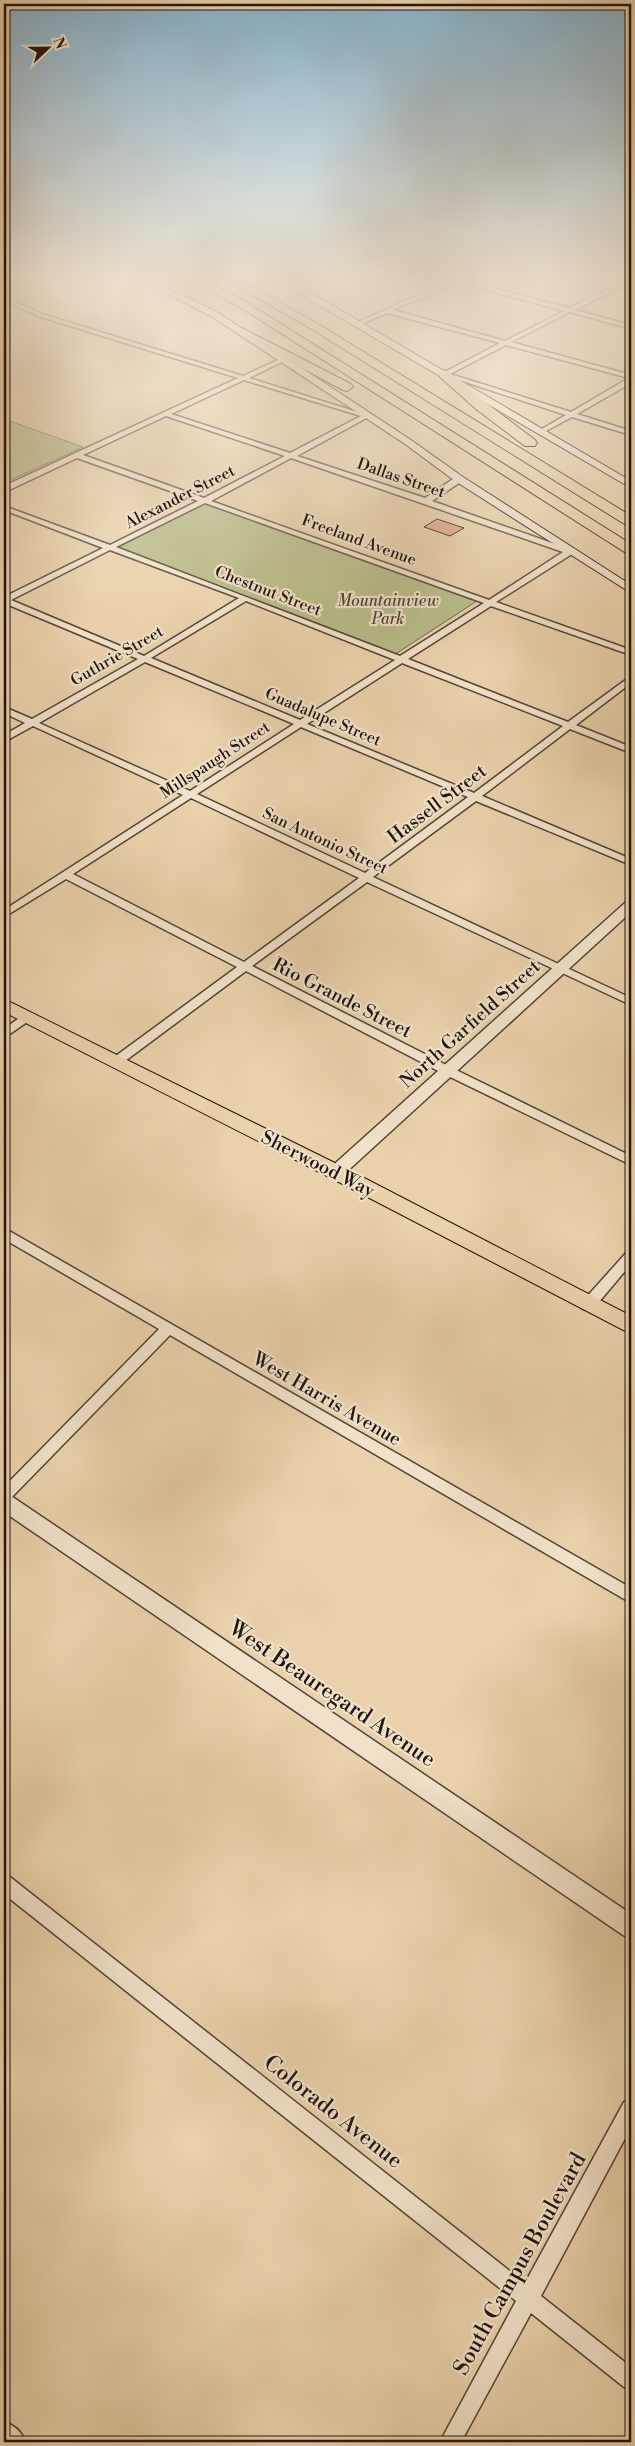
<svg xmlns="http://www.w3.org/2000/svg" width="635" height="2446" font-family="'Libre Bodoni',serif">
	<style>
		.green { fill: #b7bb88; stroke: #6c684c }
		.building { fill: #e3a485; stroke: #20150f }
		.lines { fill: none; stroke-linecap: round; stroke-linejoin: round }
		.minor-casing { stroke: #524436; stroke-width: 3 }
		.tertiary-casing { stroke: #524436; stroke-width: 3 }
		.secondary-casing { stroke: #20150f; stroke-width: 2 }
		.primary-casing { stroke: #20150f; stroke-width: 2 }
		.motorway-casing { stroke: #20150f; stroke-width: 2 }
		.minor { fill: #f1e1c8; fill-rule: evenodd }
		.tertiary { fill: #f1e1c8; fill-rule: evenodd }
		.secondary { fill: #f1e1c8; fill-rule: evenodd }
		.primary { fill: #e9d1ab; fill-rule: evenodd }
		.motorway { fill: #e9d1ab; fill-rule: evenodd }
		.labels { text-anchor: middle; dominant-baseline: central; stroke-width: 4.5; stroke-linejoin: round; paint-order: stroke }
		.far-street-label { font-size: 16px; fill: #20150f; stroke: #f1e1c8 }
		.far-park-label { font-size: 16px; font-style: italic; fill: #4d4733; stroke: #f1e1c8 }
		.street-label { font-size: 19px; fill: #20150f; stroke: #f1e1c8 }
		.near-street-label { font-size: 22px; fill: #20150f; stroke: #f1e1c8 }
	</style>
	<rect width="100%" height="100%" fill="#e9d1ab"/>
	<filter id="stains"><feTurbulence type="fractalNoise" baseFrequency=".004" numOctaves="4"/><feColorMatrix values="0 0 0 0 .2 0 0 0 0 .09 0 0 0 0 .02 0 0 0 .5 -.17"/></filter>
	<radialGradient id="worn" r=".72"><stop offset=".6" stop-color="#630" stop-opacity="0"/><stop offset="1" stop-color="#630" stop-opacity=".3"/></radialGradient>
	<path class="green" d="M4,419L83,447L4,483Z
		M204,502L477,601L394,655L117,548Z"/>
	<path class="building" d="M437,519L464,528L450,536L424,527Z"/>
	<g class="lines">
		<defs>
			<path id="minor" d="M460,276H465L462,280L569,308L613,286L577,276H588L617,284L631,277V281L623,285L631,287V291L619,288L575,310L631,325V329L570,312L511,342L631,375V383L577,414L631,431V435L572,417L544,432H540V430L566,415L441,374L500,343L387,313L359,325L354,324ZM457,282L564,311L505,341L393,310ZM506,345L629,378L571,412L450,374Z
				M4,297L45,315L243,376L280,359H284V361L249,378L370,416L297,456L425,498L456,477H462V481L432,501L572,550V554L496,602L631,650V655L491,606L408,659L568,722L631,676V683L576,725L631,747V753L570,729L482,796L631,859V865L476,801L373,877L631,998V1005L367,882L252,966L452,1068L631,1156V1165L444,1074L246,971L121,1064H113L111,1061L113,1058L237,967L66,879L4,917V910L183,795L33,726L4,742V735L25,723L4,713V707L32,719L138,659L4,603V597L103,548L4,510V506L110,545L198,501L77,458L7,491H4V486L238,378L41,317L4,301ZM244,380L361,416L290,453L171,414ZM166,416L285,456L204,498L83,455ZM291,458L563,552L489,600L211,501ZM205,503L484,603L400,656L116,547ZM110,550L239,598L144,656L11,600ZM246,601L395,660L300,720L151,658ZM145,662L294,724L190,791L39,723ZM402,663L563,726L474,793L307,724ZM301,727L468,797L365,873L197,794ZM191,798L359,878L244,962L73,874Z
				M26,1013L32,1017L30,1020L4,1038V1029Z
				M4,1228L631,1588V1603L170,1335L9,1500L4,1502V1487L159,1329L4,1239Z
				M631,1251V1264L593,1309H583L581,1305L583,1301L626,1253Z
				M4,1875L10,1877L525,2283L624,2102L631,2100V2127L541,2296L631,2367V2390L624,2387L531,2313L461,2442H440L516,2301L4,1894Z
				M4,2422C14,2425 22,2432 25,2442H4Z"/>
			<path id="tertiary" d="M631,901V912L342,1176H330L328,1172L330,1168L626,902Z
				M4,1494L11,1496L631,1914V1938L623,1935L4,1512Z"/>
			<path id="secondary" d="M132,276H143L217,312L411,440L463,477L631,585V593L455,481L405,444L211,316Z
				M269,276H280L296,284L631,481V488Z"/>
			<path id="primary" d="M4,999L343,1167L631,1316V1334L329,1177L4,1012Z"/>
			<path id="motorway" d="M184,276H198L251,305L631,544V554L626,553L243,309Z
				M233,276L318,324L631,516V526L626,525L310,328L220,277Z
				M242,328L351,384L353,387L347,391L343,390L238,334L236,332Z
				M444,370L448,371L486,403L535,440L537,443L535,446H525L476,409L440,377L438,374Z"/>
		</defs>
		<use href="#minor" class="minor-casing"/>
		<use href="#tertiary" class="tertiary-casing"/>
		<use href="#secondary" class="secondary-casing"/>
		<use href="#primary" class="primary-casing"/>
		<use href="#motorway" class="motorway-casing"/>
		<use href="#minor" class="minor"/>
		<use href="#tertiary" class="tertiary"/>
		<use href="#secondary" class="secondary"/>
		<use href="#primary" class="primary"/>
		<use href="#motorway" class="motorway"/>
	</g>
	<linearGradient id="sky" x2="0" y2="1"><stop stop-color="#88b5d1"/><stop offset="0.45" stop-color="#f5ead9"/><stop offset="1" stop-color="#f5ead9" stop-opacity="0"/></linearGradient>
	<rect width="635" height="619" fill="url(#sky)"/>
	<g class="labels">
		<g class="far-street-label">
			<text transform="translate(401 478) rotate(19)">Dallas Street</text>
			<text transform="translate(180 497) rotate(-27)">Alexander Street</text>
			<text transform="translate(359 540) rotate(20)">Freeland Avenue</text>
			<text transform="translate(268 591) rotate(21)">Chestnut Street</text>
			<text transform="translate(117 656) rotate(-30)">Guthrie Street</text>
			<text transform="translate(323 717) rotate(23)">Guadalupe Street</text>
			<text transform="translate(215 760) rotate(-33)">Millspaugh Street</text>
			<text transform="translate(325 841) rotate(25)">San Antonio Street</text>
		</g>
		<g class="far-park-label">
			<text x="388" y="601">Mountainview<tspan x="388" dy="18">Park</tspan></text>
		</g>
		<g class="street-label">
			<text transform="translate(437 804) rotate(-37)">Hassell Street</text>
			<text transform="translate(342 998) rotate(27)">Rio Grande Street</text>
			<text transform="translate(470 1024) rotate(-42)">North Garfield Street</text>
			<text transform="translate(318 1164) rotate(27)">Sherwood Way</text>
			<text transform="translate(327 1399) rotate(30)">West Harris Avenue</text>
		</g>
		<g class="near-street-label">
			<text transform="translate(332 1694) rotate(34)">West Beauregard Avenue</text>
			<text transform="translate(333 2112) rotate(38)">Colorado Avenue</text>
			<text transform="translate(520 2264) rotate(-61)">South Campus Boulevard</text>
		</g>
	</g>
	<rect width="635" height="2446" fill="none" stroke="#e9d1ab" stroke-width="20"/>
	<rect x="5" y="5" width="625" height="2436" fill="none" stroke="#20150f" stroke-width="2.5"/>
	<rect x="10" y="10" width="615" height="2426" fill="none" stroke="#20150f"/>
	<g transform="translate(48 48) rotate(68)" stroke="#f1e1c8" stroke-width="4" paint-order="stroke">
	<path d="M0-4L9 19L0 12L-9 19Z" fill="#20150f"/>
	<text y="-8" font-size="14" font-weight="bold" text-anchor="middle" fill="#20150f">N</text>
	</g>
	<rect width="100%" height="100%" filter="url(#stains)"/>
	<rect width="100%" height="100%" fill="url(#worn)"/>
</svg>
